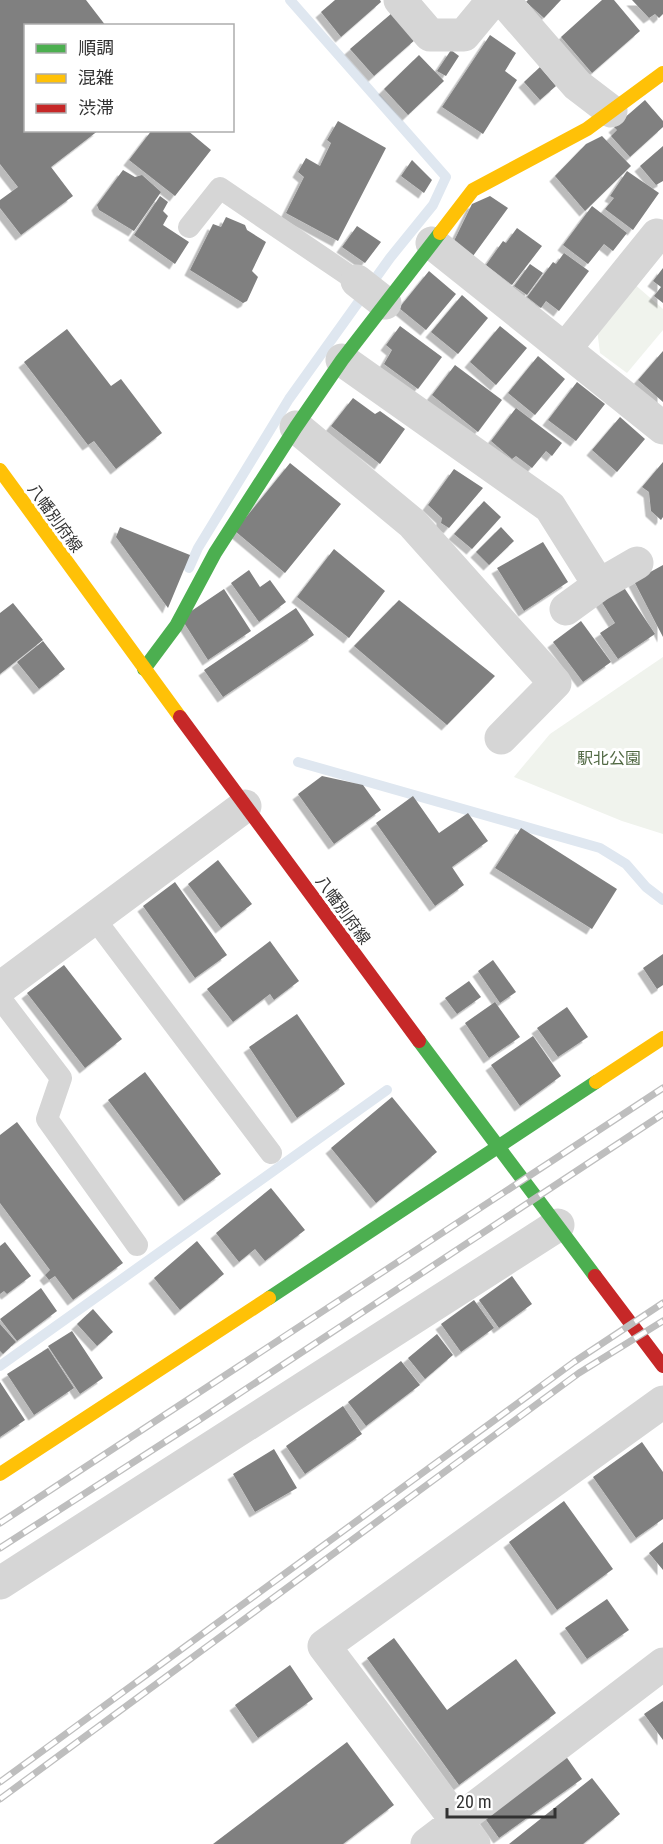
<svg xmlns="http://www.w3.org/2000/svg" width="663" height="1844" font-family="'Roboto Condensed','Noto Sans JP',sans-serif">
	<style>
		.green { fill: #f0f3ed }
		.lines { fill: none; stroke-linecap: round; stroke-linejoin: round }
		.stream { stroke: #dfe7f0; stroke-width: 10 }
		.building { fill: #808080; filter: url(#shadow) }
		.lane { stroke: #d6d6d6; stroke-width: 22 }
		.street { stroke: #d6d6d6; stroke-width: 33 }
		.fast { stroke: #4caf50; stroke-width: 14 }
		.slow { stroke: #ffc107; stroke-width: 14 }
		.jam { stroke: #c62828; stroke-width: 14 }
		.rail-casing { stroke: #bebebe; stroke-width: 7 }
		.rail { stroke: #fff; stroke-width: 4.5; stroke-dasharray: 14; stroke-linecap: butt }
		.labels { text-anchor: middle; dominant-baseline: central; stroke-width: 6; stroke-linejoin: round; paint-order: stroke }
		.street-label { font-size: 16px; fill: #323232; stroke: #fff }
		.park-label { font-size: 16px; fill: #516943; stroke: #fff }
	</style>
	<defs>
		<filter id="shadow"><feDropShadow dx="-5.5" dy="5.5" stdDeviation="0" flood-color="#0004"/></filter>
	</defs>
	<rect width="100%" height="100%" fill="#fff"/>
	<path class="green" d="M633,283L663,309V330L627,373L600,353L597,329Z
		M663,657V834L622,821L514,777L550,734Z"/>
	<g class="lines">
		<path class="stream" d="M189,568L198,548L289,399L390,258L433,205L446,177L290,0
			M298,762L600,848L626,864L646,887L663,900
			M0,1366L387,1090"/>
	</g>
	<path class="building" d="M0,0H86L106,26H26V130H99L51,167L73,196L21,235L0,208V200L18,187L0,164Z
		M335,0H380L381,2L341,37L321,12Z
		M528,0H561L544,18L526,2Z
		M602,0H614L640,31L592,73L561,37Z
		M632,0H663V14L659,18L655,14L649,18Z
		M392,13L416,39L374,76L350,49Z
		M490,35L516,53L505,71L517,80L483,134L442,107Z
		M451,50L459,56L446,76L437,71Z
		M419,55L444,81L408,115L384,89Z
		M540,67L556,86L540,100L524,82Z
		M645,100L663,121V127L630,157L611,136L617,130L614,127Z
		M338,121L386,148L338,241L286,213L304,177L298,172L306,158L320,166L331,143L327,140Z
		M152,130H187L211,150L175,196L129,160Z
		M602,136L631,166L585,211L555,176L586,144Z
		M663,146V181L656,185L640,166Z
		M412,160L432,180L424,193L401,176Z
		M123,170L135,177L142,175L161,192L134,231L99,210L97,205Z
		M627,171L659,193L633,230L605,209L614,198L610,196Z
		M160,196L168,202L163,211L168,216L163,225L189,242L175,264L134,235Z
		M490,196L508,208L473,256L454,241L472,204Z
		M592,206L627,233L613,251L604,244L588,264L563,245Z
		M226,217L245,225L247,230L266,242L252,271L258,277L247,301L243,303L190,270L213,224L221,227Z
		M357,226L381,242L365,263L342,247Z
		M517,228L542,246L512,285L486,265L503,241L506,243Z
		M564,253L589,271L559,311L546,301L541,308L527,297L553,262L556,264Z
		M530,264L543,273L527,295L514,286Z
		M663,268V303L654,296L661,287L653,281Z
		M429,271L456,294L426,330L399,308Z
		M462,295L488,318L458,354L431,332Z
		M400,326L442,357L418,389L384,364L392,350L386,345Z
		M500,326L527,348L496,385L470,362Z
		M67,329L111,386L121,379L162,433L116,469L94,441L88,445L24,362Z
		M663,351V402L638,380Z
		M538,356L565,379L535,415L508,393Z
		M455,365L502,400L478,432L432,395Z
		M577,382L605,404L576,441L548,420Z
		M353,398L375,414L380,411L405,429L380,464L331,426Z
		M516,408L562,443L552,456L546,451L532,468L516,456L512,459L491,441Z
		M620,417L645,439L617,472L592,450Z
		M663,462V517L661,520L651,511L649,492L642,487Z
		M290,463L341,504L285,573L235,531Z
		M454,469L483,488L449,528L441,523L442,518L428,505Z
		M484,501L501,517L472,549L454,534Z
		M120,527L190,555L168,608L116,537Z
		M501,527L514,541L489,565L476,552Z
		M543,542L568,582L524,611L497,568Z
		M334,549L385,591L349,638L297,597Z
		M663,565V637L634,581Z
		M249,570L260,587L270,580L286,602L259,622L231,583Z
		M623,586L655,634L618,659L600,633L615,623L601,601Z
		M224,589L251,631L208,660L181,618Z
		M399,600L495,676L447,725L354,646Z
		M13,603L43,640L0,674V613Z
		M296,608L314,635L223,697L204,670Z
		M581,621L611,662L583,682L553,642Z
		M43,641L65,669L39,689L17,662Z
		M322,776L363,785L381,810L334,844L298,794Z
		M413,796L439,833L468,813L488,841L452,867L464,885L435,906L376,823Z
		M521,828L617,889L592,929L495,868Z
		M218,860L252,904L221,928L188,884Z
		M175,882L227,955L195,978L143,906Z
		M270,941L299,981L274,1000L270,994L233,1022L207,989Z
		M663,954V985L657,989L643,968Z
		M493,960L516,992L500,1003L478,971Z
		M64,965L122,1039L85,1068L27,993Z
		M469,981L481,997L457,1014L445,998Z
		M495,1002L520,1037L489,1058L465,1023Z
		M567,1007L588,1037L558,1057L537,1028Z
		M297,1014L345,1084L297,1118L249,1047Z
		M533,1036L561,1076L520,1106L491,1065Z
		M145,1072L221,1174L184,1201L108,1100Z
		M392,1097L437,1152L376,1203L331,1148Z
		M17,1122L123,1263L73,1300L55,1276L49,1280L45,1275L50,1270L0,1203V1135Z
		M271,1188L305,1230L265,1261L255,1249L239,1262L216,1233Z
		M197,1241L224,1274L180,1310L154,1278Z
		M5,1242L31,1276L7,1294L4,1291L0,1294V1246Z
		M512,1276L532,1304L499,1328L479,1300Z
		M41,1288L57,1311L17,1341L0,1319Z
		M474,1300L494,1328L461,1352L441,1324Z
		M93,1309L113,1332L97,1346L77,1324Z
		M0,1324L16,1342L3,1354L0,1351Z
		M72,1331L103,1378L80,1394L48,1346Z
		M437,1334L453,1355L425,1379L408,1358Z
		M48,1348L74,1388L34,1415L7,1374Z
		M401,1361L420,1385L366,1426L348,1402Z
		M0,1382L25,1420L0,1437Z
		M343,1406L362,1434L305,1474L286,1446Z
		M642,1442L663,1472V1519L636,1538L593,1477Z
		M274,1449L297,1488L255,1512L233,1474Z
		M564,1501L613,1569L557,1610L509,1542Z
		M663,1542V1570L649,1553Z
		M607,1599L629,1630L587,1659L565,1628Z
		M394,1638L447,1710L516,1659L556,1713L459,1785L367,1658Z
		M290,1665L313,1699L258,1738L235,1705Z
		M663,1701V1740L644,1714Z
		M347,1742L394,1805L343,1844H213Z
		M565,1755L582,1779L499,1838L482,1814Z
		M592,1778L620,1814L583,1844H509Z"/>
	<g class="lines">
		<path class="lane" d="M189,227L220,188L357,281
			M94,918L271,1153
			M0,998L61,1078L47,1119L137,1245"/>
		<path class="street" d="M400,0L430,35H464L493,0
			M503,0L577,85L611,111
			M432,243L663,428
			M357,281L385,303
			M565,349L657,235
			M342,360L550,507L599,585
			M296,427L412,523L555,683L501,738
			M566,609L599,585L637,563
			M0,988L245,806
			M0,1583L558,1225
			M427,1844L663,1664
			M474,1844L324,1646L663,1402"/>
		<path class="fast" d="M144,669L176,626L215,553L296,427L342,360L440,233
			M419,1041L595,1276
			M269,1298L596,1082"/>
		<path class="slow" d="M440,233L473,190L587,129L663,73
			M0,470L180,717
			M596,1082L663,1038
			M0,1474L269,1298"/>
		<path class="jam" d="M180,717L419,1041
			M595,1276L663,1366"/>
		<defs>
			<path id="rail" d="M0,1523L663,1088
				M0,1548L199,1420L663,1114
				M0,1782L574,1362L663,1303
				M0,1799L579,1373L663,1321"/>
		</defs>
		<use href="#rail" class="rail-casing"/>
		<use href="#rail" class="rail"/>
	</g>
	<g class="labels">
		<g class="street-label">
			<text transform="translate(55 518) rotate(54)">八幡別府線</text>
			<text transform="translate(343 910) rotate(54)">八幡別府線</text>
		</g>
		<g class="park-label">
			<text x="609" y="758">駅北公園</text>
		</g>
	</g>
	<rect x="24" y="24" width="210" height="108" fill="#ffffff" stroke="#adadad" stroke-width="1.5"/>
	<rect x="36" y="44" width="30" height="9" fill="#4caf50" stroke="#adadad" stroke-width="1.5"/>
	<text x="78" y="54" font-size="18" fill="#323232">順調</text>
	<rect x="36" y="74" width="30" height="9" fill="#ffc107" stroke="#adadad" stroke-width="1.5"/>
	<text x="78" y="84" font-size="18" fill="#323232">混雑</text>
	<rect x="36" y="104" width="30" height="9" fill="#c62828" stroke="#adadad" stroke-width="1.5"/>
	<text x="78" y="114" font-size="18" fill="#323232">渋滞</text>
	<path d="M447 1808v9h108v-9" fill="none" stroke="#323232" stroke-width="3"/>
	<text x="456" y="1808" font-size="18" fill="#323232" stroke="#ffffff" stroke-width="4.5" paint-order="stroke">20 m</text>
</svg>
